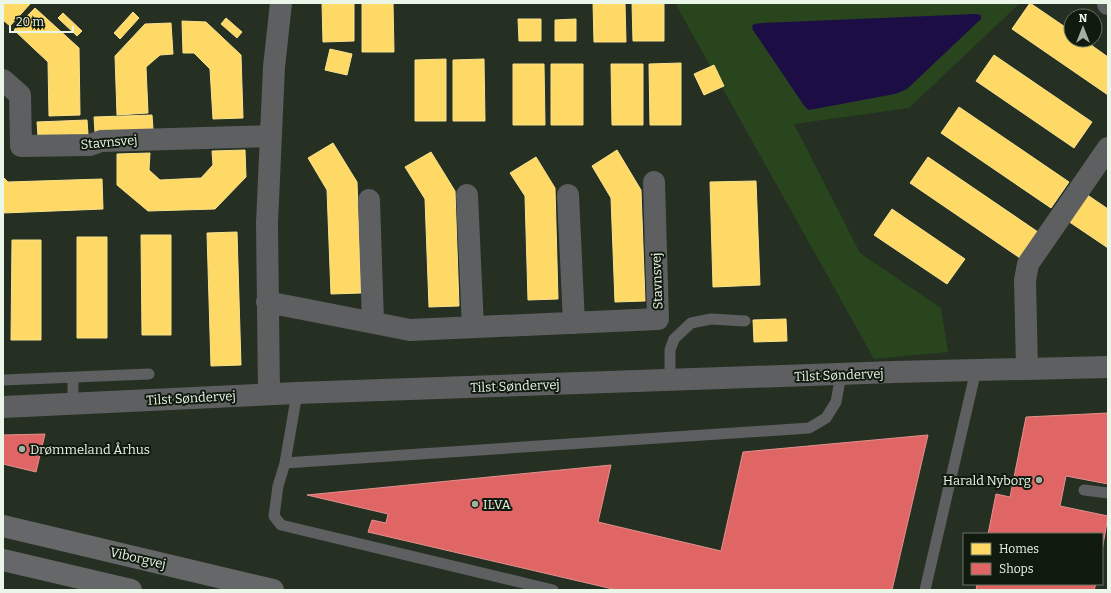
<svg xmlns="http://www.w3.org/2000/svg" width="1111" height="593" font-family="Bitter,serif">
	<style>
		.green { fill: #28451e }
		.water { fill: #1d0d45 }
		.homes { fill: #ffd966; stroke: #f9e28d }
		.shops { fill: #e06666; stroke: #e3918d }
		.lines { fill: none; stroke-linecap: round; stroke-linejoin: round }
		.service { stroke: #5d5f60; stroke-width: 11 }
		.minor { stroke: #5d5f60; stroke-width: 22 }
		.primary { stroke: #656769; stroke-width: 22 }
		.poi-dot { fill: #a5b0a2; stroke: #111a0f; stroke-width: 1.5 }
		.labels { text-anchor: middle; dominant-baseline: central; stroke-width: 4; stroke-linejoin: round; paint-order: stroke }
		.street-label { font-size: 13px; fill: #eaf6e7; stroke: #111a0f }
		.poi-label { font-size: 13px; fill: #eaf6e7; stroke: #111a0f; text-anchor: start }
	</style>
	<rect width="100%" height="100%" fill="#252f22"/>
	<path class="green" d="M675,3H1020L909,108L794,124L860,253L941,308L948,352L874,359Z"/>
	<path class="water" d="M976,14L981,15V19L907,89L895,94L809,110L805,107L753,30L752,26L754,24L762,23Z"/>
	<path class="homes" d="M3,3H31L10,26L3,20Z
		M322,3H354V41L323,42Z
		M362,3H393L394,52H362Z
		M593,3H625L626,42H594Z
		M632,3H664V41H633Z
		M1030,3L1071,31V40H1084L1108,57V95L1012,29Z
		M35,8L79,48L80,115L49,116L48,62L14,30Z
		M133,12L139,18L120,39L114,33Z
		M63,13L82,31L77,36L58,18Z
		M226,18L242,32L237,38L221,24Z
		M518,19H541V41H519Z
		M576,19V41H555V20Z
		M182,21L206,22L241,55L243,118L213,119L210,69L194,53H183Z
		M171,23L173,54L160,55L146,67L148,113L117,115L115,56L145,24Z
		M330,49L352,54L347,75L325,70Z
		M994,55L1092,122L1074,148L976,81Z
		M446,59V121H415V60Z
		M484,59L485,121H453V60Z
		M681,63V125H650L649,64Z
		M513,64H544L545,125H513Z
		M551,64H583V125H551Z
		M611,64H643V125H612Z
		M714,65L724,86L704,95L694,74Z
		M959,107L1069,182L1051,208L941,133Z
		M152,115L153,129L95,132L94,117Z
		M87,120L88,134L38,136L37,122Z
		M333,143L357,182L361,293L331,294L327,190L308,158Z
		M245,150L246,177L215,209L148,211L117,185V154L150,153L149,170L160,180L201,178L213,165L212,151Z
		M617,150L641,190L645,301L615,302L611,198L592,166Z
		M431,152L455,191L459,306L429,307L425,199L405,167Z
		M536,157L555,188L558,299L528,300L525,196L510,173Z
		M928,157L1038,232L1020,258L910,183Z
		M3,177L8,182L102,179L103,209L3,213Z
		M756,181L760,285L713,287L710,182Z
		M1086,194L1108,209V248L1068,221Z
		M892,209L965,259L947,284L874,235Z
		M237,232L241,365L211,366L207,233Z
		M141,235H171V335H142Z
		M77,237H107V338H77Z
		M12,240H41V340H11Z
		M786,319L787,341L754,342L753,320Z"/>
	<path class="shops" d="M1108,413V484L1066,476L1060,506L1108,516L1102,551V534H988L996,494L1010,497L1026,417Z
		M45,434L36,472L3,464V435Z
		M928,435L892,590H617L368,532L372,520L386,523L388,514L307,495L611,465L598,522L721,551L743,452Z
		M977,584H1096L1094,590H976Z"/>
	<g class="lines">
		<path class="service" d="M73,378V404
			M3,380L149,374
			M670,381V350L674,339L691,323L711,319L745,321
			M297,393L285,463L278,486L274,516L281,525L553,590
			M285,463L809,428L826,418L836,402L841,375
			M1084,490L1108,493
			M925,590L976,370"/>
		<path class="minor" d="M1108,3V4
			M3,80L20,95L21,146L90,145L101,141L271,136
			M467,195L473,327
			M568,195L574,323
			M369,200L373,322
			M267,302L410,330L658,319L654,182
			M1027,369L1025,280L1028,264L1108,148
			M269,394L267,223L274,67L281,3
			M3,407L297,393L894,372L1108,367"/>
		<path class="primary" d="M3,526L273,590
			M3,560L131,590"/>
	</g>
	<g class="poi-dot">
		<circle cx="22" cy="449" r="4"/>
		<circle cx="1039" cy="480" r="4"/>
		<circle cx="475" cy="504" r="4"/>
	</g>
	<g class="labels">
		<g class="street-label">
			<text transform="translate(109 142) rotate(-5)">Stavnsvej</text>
			<text transform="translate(657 281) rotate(-92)">Stavnsvej</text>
			<text transform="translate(839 375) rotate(-2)">Tilst Søndervej</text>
			<text transform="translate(515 386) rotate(-2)">Tilst Søndervej</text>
			<text transform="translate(191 398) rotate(-3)">Tilst Søndervej</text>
			<text transform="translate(138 558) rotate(13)">Viborgvej</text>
		</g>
		<g class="poi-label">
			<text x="30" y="449">Drømmeland Århus</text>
			<text x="1031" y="480" text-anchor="end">Harald Nyborg</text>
			<text x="483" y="504">ILVA</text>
		</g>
	</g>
	<rect width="1111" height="593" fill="none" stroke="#eaf6e7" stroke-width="8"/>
	<rect x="963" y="533" width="140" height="52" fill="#111a0f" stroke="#687265"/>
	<rect x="971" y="543" width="20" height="12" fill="#ffd966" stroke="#687265"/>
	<text x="999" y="553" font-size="12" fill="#eaf6e7">Homes</text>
	<rect x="971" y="563" width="20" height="12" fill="#e06666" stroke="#687265"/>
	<text x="999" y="573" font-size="12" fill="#eaf6e7">Shops</text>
	<g transform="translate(1083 28)"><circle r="19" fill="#111a0f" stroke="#687265"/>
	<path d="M0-3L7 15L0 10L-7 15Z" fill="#a5b0a2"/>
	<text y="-6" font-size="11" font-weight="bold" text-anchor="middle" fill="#eaf6e7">N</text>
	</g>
	<path d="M10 26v6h63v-6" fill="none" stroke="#eaf6e7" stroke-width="2"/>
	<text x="16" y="26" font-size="12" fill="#eaf6e7" stroke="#111a0f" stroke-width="3" paint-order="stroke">20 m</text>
</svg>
